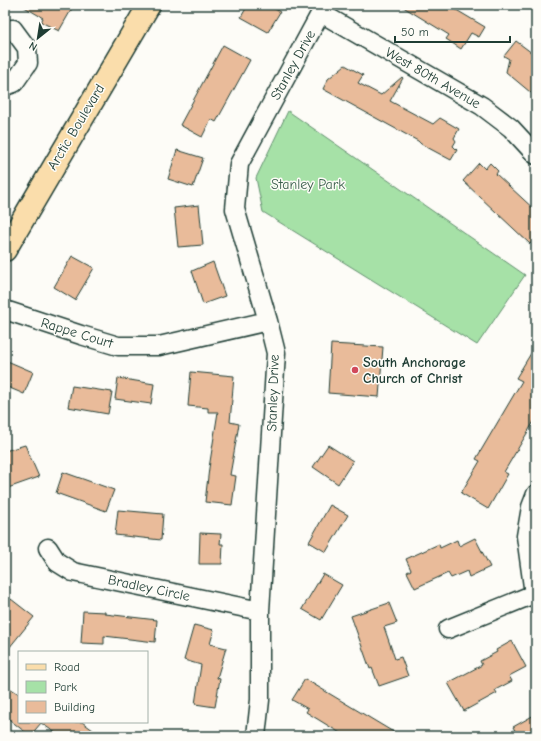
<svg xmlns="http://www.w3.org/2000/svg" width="541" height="741" font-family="'Comic Neue',sans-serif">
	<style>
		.green { fill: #a6e1a7; stroke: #628f6e }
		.building { fill: #e9bb9a; stroke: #1f3d34 }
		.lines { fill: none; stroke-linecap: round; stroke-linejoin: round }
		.minor-casing { stroke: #1f3d34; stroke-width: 21 }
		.major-casing { stroke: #1f3d34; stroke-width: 25 }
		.minor { stroke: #fdfcf7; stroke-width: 18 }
		.major { stroke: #faddab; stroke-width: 22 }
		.poi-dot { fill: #d1495b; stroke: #fdfcf7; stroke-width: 1.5 }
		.labels { text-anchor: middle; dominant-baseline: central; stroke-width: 3; stroke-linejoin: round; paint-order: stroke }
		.street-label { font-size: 14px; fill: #1f3d34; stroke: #fdfcf7 }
		.park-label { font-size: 14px; fill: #3a5e4b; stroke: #fdfcf7 }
		.poi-label { font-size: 14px; font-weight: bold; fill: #1f3d34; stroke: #fdfcf7; text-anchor: start }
	</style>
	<rect width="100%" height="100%" fill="#fdfcf7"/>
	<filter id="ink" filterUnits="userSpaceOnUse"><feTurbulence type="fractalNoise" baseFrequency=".025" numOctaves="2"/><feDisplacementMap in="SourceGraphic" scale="8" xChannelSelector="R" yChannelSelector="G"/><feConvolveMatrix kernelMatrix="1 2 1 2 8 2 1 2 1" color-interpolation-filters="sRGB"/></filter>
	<g filter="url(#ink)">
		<path class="green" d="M288,111L525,275L477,345L263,212L256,178Z"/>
		<path class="building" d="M21,5H74L59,31L41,22L43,18Z
			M248,5H268L280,12L268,32L241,17Z
			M400,5H448L485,27L479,37L471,33L461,49L446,39L449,35Z
			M516,41L536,56V97L506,72L509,59L504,56Z
			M223,45L250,60L216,122L211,119L202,137L180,125Z
			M345,65L363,75L358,83L381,95L402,77L403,78L390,101L433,124L440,118L459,129L454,138L456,141L453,146L457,150L451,160L421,144L418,141L323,89L328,79Z
			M177,150L203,158L193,187L168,179Z
			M479,163L485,169L490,163L498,171L496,174L536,211V237L530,244L463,181Z
			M199,205L203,245L178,247L174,208Z
			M72,256L94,268L75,300L54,287Z
			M213,262L225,296L203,304L192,271Z
			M331,344L383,347L379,397L328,393Z
			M536,345V418L504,472L508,474L488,509L461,493L480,461L476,459L522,381L516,378Z
			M5,360L33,372L24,394L5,386Z
			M191,372L234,376L230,422L239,424L230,475L236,476L232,505L205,502L209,468L218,412H208V408L188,406Z
			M118,378L154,384L151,404L115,399Z
			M72,386L112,392L108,414L68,407Z
			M25,445L39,477L5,489V451Z
			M328,445L353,461L338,484L313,467Z
			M63,472L114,490L106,511L56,493Z
			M330,505L348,515L326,552L309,542Z
			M118,510L163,514L161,540L115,535Z
			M200,533L221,534L220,544H223L222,564H199Z
			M475,538L490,567L469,577L467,571L451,578L448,573L415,588L407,572L411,570L406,559L439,544L440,548L457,540L459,546Z
			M323,574L342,585L321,620L302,609Z
			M11,599L34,617L5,653V609Z
			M389,603L397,623L384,627L395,659L401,657L408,676L379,686L372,668L370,669L351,616Z
			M83,611L105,612V614L157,620L155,642L104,636V644L81,643Z
			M194,625L214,630L210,644L226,648L217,678L220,679L215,707L195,704L201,665L184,660Z
			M512,641L526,667L509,676L512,681L495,690L497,693L464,711L448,683L482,665L480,661L497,652L496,650Z
			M305,679L400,736H345L306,712L308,709L292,700Z
			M5,685L19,694V722H82L101,736H60L41,723L30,736L5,716Z
			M536,714V736H518L513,727Z"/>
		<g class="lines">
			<defs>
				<path id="minor" d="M321,13L482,106L511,128L536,155
					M5,30L13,29L27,48L28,63L14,83L5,86
					M5,310L81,335L118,346H159L268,321
					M536,494L531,507L526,536L534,594L536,598
					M48,548L57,562L73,572L260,611
					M448,629L534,594
					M256,736L260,700V611L276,353L268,321L235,209L239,164L325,5"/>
				<path id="major" d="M5,250L149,5"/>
			</defs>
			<use href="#minor" class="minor-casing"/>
			<use href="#major" class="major-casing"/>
			<use href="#minor" class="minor"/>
			<use href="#major" class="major"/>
		</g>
	</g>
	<circle class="poi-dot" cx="355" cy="370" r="4"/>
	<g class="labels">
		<g class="street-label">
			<text transform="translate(293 65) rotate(-61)">Stanley Drive</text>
			<text transform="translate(433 78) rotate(30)">West 80th Avenue</text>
			<text transform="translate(76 127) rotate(-59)">Arctic Boulevard</text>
			<text transform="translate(77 333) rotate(17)">Rappe Court</text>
			<text transform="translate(273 393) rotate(-88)">Stanley Drive</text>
			<text transform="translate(149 588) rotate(12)">Bradley Circle</text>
		</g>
		<g class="park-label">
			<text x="308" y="184">Stanley Park</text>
		</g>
		<g class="poi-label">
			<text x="363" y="362">South Anchorage<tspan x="363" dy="16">Church of Christ</tspan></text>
		</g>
	</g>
	<rect width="541" height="741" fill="none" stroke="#fdfcf7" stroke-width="20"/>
	<rect x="10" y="10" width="521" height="721" fill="none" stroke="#1f3d34" stroke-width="1.5" filter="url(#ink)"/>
	<rect x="18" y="651" width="130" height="72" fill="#fdfcf7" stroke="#a4b0a9"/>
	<rect x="26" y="664" width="20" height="6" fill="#faddab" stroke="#a4b0a9"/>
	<text x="54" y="671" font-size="12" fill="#1f3d34">Road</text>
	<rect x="26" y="681" width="20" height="12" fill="#a6e1a7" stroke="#a4b0a9"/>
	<text x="54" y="691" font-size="12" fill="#1f3d34">Park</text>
	<rect x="26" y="701" width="20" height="12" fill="#e9bb9a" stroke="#a4b0a9"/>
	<text x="54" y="711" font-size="12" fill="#1f3d34">Building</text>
	<g transform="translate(38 38) rotate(210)" stroke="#fdfcf7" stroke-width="3" paint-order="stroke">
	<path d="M0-3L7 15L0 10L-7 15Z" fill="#1f3d34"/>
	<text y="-6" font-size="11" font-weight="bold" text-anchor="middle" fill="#1f3d34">N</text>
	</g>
	<path d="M395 36v6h115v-6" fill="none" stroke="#1f3d34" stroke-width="2"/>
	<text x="401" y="36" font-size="12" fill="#1f3d34" stroke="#fdfcf7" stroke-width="3" paint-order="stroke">50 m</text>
</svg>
